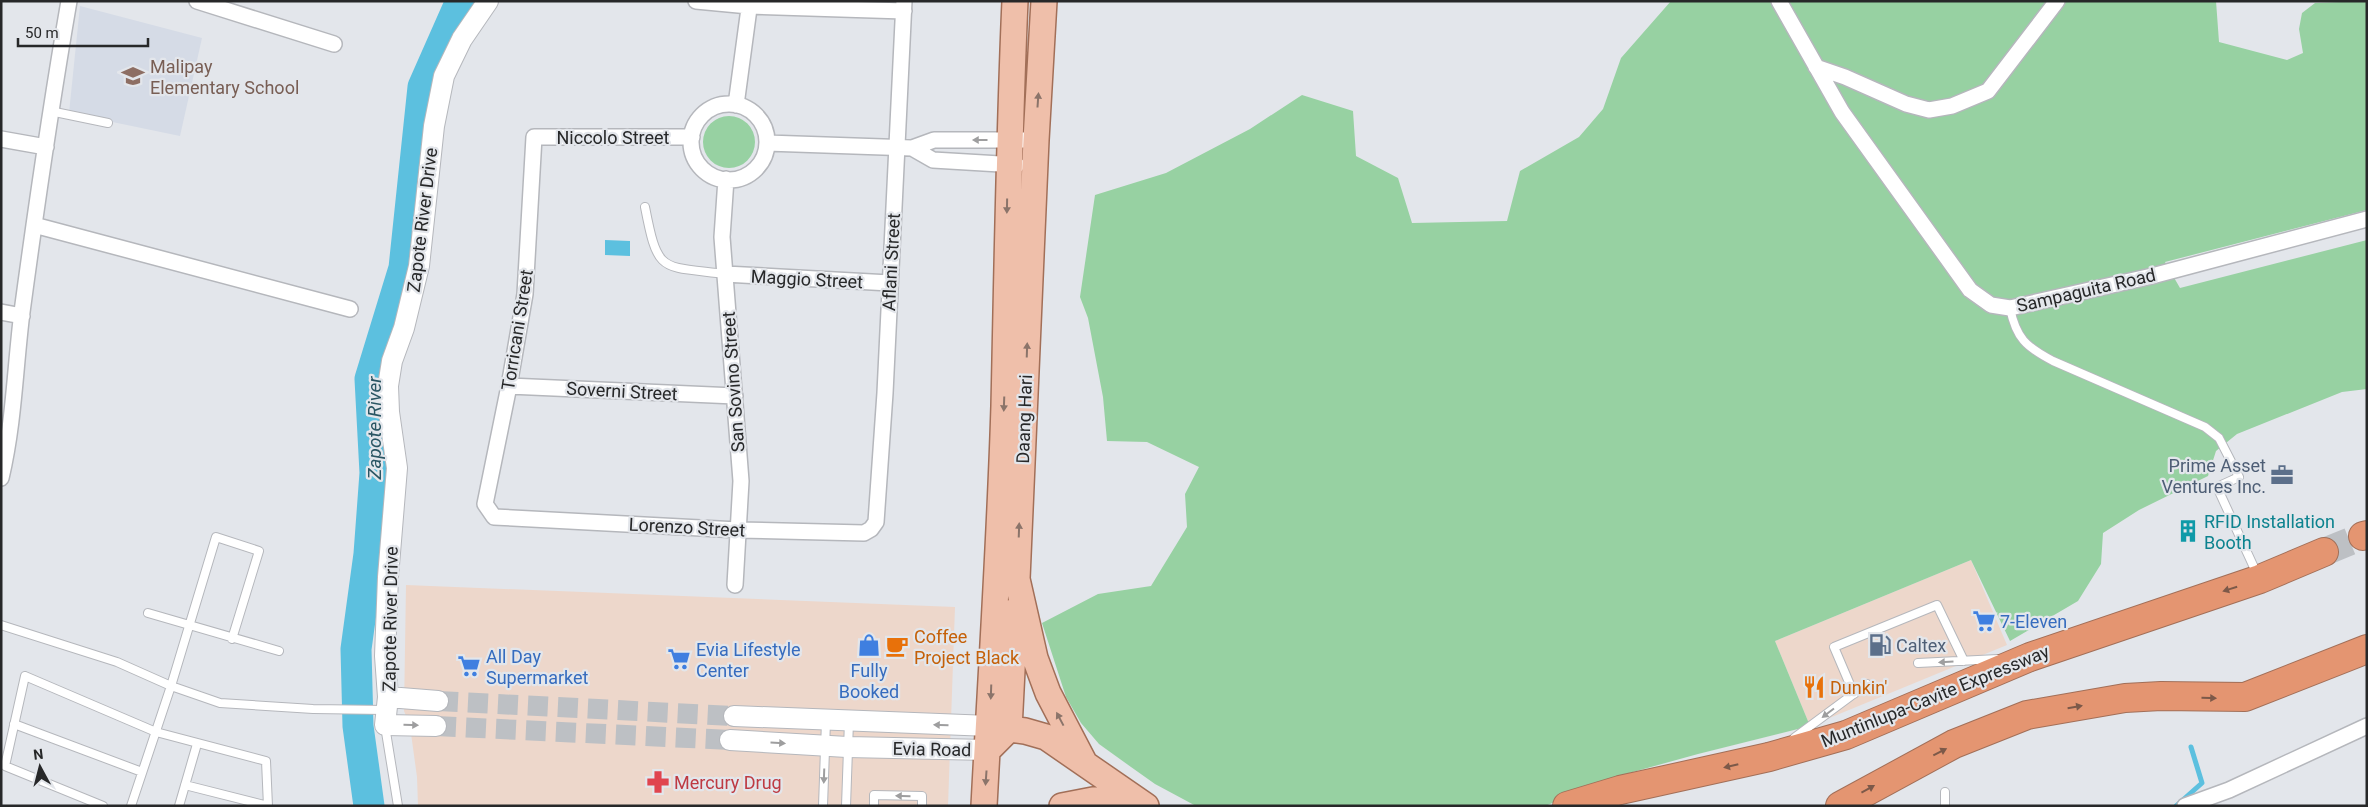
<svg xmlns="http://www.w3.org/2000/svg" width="2368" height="807" font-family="Roboto,sans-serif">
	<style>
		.commercial { fill: #edd7cb }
		.built { fill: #d5dbe6 }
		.green { fill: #97d1a2 }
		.water { fill: #5cc0df }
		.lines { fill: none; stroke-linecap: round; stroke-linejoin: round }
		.stream { stroke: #5cc0df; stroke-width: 5 }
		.river { stroke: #5cc0df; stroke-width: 31 }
		.tertiary-tunnel { stroke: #bdc0c4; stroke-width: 20; stroke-dasharray: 20 10; stroke-linecap: butt }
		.motorway-tunnel { stroke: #bdc0c4; stroke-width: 28; stroke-dasharray: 28 14; stroke-linecap: butt }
		.service-casing { stroke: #b5b7bc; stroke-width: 10 }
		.minor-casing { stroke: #b5b7bc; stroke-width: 18 }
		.tertiary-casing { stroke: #b5b7bc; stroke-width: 22 }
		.primary-casing { stroke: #a26f58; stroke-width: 28 }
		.motorway-casing { stroke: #a26f58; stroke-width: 30 }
		.service { stroke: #fff; stroke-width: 8 }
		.minor { stroke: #fff; stroke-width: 15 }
		.tertiary { stroke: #fff; stroke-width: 20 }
		.primary { stroke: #efbfaa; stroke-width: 25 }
		.motorway { stroke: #e49571; stroke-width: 28 }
		.oneway { fill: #8b746a }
		.oneway2 { fill: #9e9e9f }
		.oneway3 { fill: #7c5949 }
		.labels { text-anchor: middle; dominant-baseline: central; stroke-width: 4.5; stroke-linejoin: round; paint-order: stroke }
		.education-label { font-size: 18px; fill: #785e54; stroke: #e3e6eb; text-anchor: start }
		.street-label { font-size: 18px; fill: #272829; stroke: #e3e6eb }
		.service-label { font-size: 18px; fill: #4e5e75; stroke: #e3e6eb; text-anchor: end }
		.culture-label { font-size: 18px; fill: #0d838f; stroke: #e3e6eb; text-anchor: start }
		.shop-label { font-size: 18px; fill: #366cbe; stroke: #e3e6eb; text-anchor: start }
		.food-label { font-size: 18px; fill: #c56008; stroke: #e3e6eb; text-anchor: start }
		.health-label { font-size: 18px; fill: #be3a42; stroke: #e3e6eb; text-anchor: start }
		.water-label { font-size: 19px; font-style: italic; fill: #2a5563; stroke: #e3e6eb }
	</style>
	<rect width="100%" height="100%" fill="#e3e6eb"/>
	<path class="commercial" d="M1971,560L2007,645L1810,726L1775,641Z
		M406,585L955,607L948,806H418L417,777L410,726L404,711Z"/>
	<path class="built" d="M80,6L202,38L180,136L69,113Z"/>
	<path class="green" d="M1671,1H2216L2219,42L2287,60L2303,53L2299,29L2302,13L2315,3L2367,1V210L2165,262L2180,288L2367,240V389L2342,392L2237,434L2216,451L2208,476L2139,510L2103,533L2101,564L2078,601L2010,641L1971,560L1775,641L1810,726L1698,754L1622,775L1545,806H1196L1155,784L1131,767L1099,744L1081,723L1066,697L1042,623L1098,594L1151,586L1187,527L1185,494L1199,467L1147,442L1107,441L1103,397L1088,318L1080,297L1095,195L1166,173L1250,129L1302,95L1353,111L1356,156L1398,178L1412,223L1507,221L1520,171L1579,137L1603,109L1621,58Z
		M703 142a26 26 0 1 1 52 0a26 26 0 1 1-52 0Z"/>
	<path class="water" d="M605,240L630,241V256L605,255Z"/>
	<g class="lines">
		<path class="stream" d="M2176,806L2202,783L2191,747"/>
		<path class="river" d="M369,806L358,726L356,649L369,554L375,473L370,379L404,268L423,87L461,1"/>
		<path class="tertiary-tunnel" d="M438,701L734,716
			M436,726L730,740"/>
		<path class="motorway-tunnel" d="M2324,552L2363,536"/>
		<defs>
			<path id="service" d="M50,111L108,123
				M645,207C658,274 660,266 725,274
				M2010,308C2016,338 2026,347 2053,361L2205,427L2219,438L2239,477L2217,487L2257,574
				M148,613L279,651
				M1,625L117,662L171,686L220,703L313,709L385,710
				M1918,663L1998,659
				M1854,694L1834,647L1937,605L1964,661
				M14,724L142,772
				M385,726L398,806
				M1794,738L1867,684
				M185,785L268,806
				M103,806L5,766L25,676L156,732L266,761L268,806
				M131,806L171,686L216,537L259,551L232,639
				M179,806L197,744
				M823,806L826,721
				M846,806L849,721
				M874,806V795L922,796V806
				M1945,806V792"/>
			<path id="minor" d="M197,1L334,44
				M696,1L749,6L904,11
				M1779,1L1842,112L1970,290L1991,305L2010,308L2152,276L2367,219
				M1816,67L1845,77L1906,104L1929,110L1952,106L1988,91L2057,1
				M691 142a38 38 0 1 1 76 0a38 38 0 1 1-76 0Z
				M736,105L750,1
				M692,137H534L525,294L509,386L485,504L494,517L738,530L864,533L871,529L876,522L885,393L904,1
				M1,139L46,147
				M767,143L912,148L934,140H1036
				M912,148L933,160L1017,165
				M726,179L722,237L741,481L735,585
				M34,225L350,309
				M725,274L890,283
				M1,312L22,316
				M509,386L735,396
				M1,478C14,423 15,368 22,312C36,208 51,105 69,1
				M2185,806L2229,790L2367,726"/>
			<path id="tertiary" d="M388,697L438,701
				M734,716L990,726
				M436,726L385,725L388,697L385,656L388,577L397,468L389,412L388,386L392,361L404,328L419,266L434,126L444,76L462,39L488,1
				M730,740L847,747L988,750"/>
			<path id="primary" d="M1044,1L1036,140L1017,579L1035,658L1048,693L1084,762
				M994,727L1025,731L1046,737L1146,806
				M988,750L1009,729L1015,611
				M984,806C991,673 1000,539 1004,406C1007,271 1009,136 1015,1
				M1062,806L1093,800L1133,798"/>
			<path id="motorway" d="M2363,536L2367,535
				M1567,806L1620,790L1769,757L1846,735L2030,657L2260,579L2324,552
				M1840,806L1954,744L2027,715L2125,698L2161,696L2245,697L2367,649"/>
		</defs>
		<use href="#service" class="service-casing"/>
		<use href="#minor" class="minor-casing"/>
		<use href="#tertiary" class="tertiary-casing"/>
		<use href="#primary" class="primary-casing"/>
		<use href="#motorway" class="motorway-casing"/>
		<use href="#service" class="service"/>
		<use href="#minor" class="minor"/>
		<use href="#tertiary" class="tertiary"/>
		<use href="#primary" class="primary"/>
		<use href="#motorway" class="motorway"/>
	</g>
	<defs><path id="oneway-solid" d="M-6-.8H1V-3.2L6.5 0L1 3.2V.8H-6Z" transform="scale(1.25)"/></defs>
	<g class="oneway">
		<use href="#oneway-solid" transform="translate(1038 100) rotate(-86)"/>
		<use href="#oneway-solid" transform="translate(1007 206) rotate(91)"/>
		<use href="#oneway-solid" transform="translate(1027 350) rotate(-88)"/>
		<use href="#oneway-solid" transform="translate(1004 404) rotate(92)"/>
		<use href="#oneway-solid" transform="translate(1019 530) rotate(-88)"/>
		<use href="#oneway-solid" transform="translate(991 692) rotate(92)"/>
		<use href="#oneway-solid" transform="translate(1060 719) rotate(-118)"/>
		<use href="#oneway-solid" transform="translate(986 778) rotate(94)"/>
	</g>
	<g class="oneway2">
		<use href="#oneway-solid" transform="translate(980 140) rotate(-180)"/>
		<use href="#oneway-solid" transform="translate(1946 662) rotate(177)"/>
		<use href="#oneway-solid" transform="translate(1828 713) rotate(143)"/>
		<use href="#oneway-solid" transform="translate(411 725) rotate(1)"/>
		<use href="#oneway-solid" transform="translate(941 725) rotate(-178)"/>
		<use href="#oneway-solid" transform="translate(778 743) rotate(3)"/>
		<use href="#oneway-solid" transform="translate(824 776) rotate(92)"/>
		<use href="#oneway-solid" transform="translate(903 796) rotate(-179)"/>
	</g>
	<g class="oneway3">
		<use href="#oneway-solid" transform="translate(2230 589) rotate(163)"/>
		<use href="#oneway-solid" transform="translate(2209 698) rotate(1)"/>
		<use href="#oneway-solid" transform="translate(2075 707) rotate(-10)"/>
		<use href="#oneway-solid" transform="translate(1940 752) rotate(-27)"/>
		<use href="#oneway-solid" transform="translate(1731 766) rotate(167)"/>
		<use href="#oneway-solid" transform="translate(1868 789) rotate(-29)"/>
	</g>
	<defs>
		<symbol id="school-bare" viewBox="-9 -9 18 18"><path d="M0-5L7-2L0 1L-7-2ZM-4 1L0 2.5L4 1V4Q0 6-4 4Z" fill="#8d6e63" stroke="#e3e6eb" stroke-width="2.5" paint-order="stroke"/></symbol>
		<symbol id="office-bare" viewBox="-9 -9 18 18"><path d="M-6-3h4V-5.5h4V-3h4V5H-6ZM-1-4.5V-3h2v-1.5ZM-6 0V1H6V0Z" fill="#5c6f8a" stroke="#e3e6eb" stroke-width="2.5" paint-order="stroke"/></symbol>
		<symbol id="building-bare" viewBox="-9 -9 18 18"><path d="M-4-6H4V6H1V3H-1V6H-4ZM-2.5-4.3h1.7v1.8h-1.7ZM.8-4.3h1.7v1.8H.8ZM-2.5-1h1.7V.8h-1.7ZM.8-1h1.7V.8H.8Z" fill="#0f9aa8" stroke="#e3e6eb" stroke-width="2.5" paint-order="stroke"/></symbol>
		<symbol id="supermarket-bare" viewBox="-9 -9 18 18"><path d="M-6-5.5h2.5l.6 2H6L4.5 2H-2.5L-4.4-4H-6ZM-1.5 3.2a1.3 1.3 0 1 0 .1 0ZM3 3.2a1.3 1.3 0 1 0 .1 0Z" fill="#3f7fe0" stroke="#e3e6eb" stroke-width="2.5" paint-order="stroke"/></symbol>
		<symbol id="shop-bare" viewBox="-9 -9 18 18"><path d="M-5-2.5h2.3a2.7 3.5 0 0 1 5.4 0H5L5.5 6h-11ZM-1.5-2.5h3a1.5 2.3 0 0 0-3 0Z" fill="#3f7fe0" stroke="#e3e6eb" stroke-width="2.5" paint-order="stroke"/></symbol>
		<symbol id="fuel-bare" viewBox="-9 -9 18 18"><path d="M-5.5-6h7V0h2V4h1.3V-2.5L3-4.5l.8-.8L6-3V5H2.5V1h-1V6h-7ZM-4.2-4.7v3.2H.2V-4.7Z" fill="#5c6f8a" stroke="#e3e6eb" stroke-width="2.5" paint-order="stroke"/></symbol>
		<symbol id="cafe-bare" viewBox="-9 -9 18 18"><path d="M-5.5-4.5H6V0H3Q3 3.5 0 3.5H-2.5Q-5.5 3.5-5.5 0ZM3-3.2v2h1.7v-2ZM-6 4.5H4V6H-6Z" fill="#e8710a" stroke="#e3e6eb" stroke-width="2.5" paint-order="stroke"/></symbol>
		<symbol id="restaurant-bare" viewBox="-9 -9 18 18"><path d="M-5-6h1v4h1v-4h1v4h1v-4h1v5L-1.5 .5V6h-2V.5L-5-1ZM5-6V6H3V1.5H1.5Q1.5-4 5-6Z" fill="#e8710a" stroke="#e3e6eb" stroke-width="2.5" paint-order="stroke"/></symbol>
		<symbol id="pharmacy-bare" viewBox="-9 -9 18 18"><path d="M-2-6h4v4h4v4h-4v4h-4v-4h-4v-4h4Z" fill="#e0444e" stroke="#e3e6eb" stroke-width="2.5" paint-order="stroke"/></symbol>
	</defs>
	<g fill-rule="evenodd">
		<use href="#school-bare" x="117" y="60" width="32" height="32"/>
		<use href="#office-bare" x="2266" y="459" width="32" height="32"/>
		<use href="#building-bare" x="2172" y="515" width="32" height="32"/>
		<use href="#supermarket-bare" x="1968" y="605" width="32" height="32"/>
		<use href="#shop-bare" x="853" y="629" width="32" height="32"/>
		<use href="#fuel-bare" x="1864" y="629" width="32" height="32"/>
		<use href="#cafe-bare" x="881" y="630" width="32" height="32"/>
		<use href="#supermarket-bare" x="663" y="643" width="32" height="32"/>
		<use href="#supermarket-bare" x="453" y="650" width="32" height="32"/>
		<use href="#restaurant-bare" x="1798" y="671" width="32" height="32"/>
		<use href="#pharmacy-bare" x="642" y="766" width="32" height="32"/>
	</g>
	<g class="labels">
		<g class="education-label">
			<text x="150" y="66">Malipay<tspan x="150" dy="21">Elementary School</tspan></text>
		</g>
		<g class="street-label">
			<text x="613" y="137">Niccolo Street</text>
			<text transform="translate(422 220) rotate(-83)">Zapote River Drive</text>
			<text transform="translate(891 262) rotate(-87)">Aflani Street</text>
			<text transform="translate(807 279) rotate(3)">Maggio Street</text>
			<text transform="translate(2086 290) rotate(-13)">Sampaguita Road</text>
			<text transform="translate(517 330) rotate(-81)">Torricani Street</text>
			<text transform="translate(733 382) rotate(-94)">San Sovino Street</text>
			<text transform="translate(622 391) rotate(3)">Soverni Street</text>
			<text transform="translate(1024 419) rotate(-88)">Daang Hari</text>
			<text transform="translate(687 527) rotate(3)">Lorenzo Street</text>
			<text transform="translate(390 619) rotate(-89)">Zapote River Drive</text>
			<text transform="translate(1935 696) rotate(-22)">Muntinlupa-Cavite Expressway</text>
			<text transform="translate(932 749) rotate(1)">Evia Road</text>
		</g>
		<g class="service-label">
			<text x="2266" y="465">Prime Asset<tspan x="2266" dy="21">Ventures Inc.</tspan></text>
			<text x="1896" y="645" text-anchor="start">Caltex</text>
		</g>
		<g class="culture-label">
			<text x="2204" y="521">RFID Installation<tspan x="2204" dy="21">Booth</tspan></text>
		</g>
		<g class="shop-label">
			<text x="2000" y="621">7-Eleven</text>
			<text x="696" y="649">Evia Lifestyle<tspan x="696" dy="21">Center</tspan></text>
			<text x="486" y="656">All Day<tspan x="486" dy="21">Supermarket</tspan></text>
			<text x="869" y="670" text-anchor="middle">Fully<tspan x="869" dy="21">Booked</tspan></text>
		</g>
		<g class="food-label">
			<text x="914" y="636">Coffee<tspan x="914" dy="21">Project Black</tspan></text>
			<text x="1830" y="687">Dunkin'</text>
		</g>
		<g class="health-label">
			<text x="674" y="782">Mercury Drug</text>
		</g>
		<g class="water-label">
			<text transform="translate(374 428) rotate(-90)">Zapote River</text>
		</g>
	</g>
	<rect width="2368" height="807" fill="none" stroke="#272829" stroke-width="5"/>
	<g transform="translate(40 767) rotate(353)" stroke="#e3e6eb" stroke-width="4" paint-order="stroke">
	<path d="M0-4L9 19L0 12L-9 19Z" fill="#272829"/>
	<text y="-8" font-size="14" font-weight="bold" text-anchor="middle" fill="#272829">N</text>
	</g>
	<path d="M18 38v8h130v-8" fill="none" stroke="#272829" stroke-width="2.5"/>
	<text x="25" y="38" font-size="15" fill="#272829" stroke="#e3e6eb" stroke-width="4" paint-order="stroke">50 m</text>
</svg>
